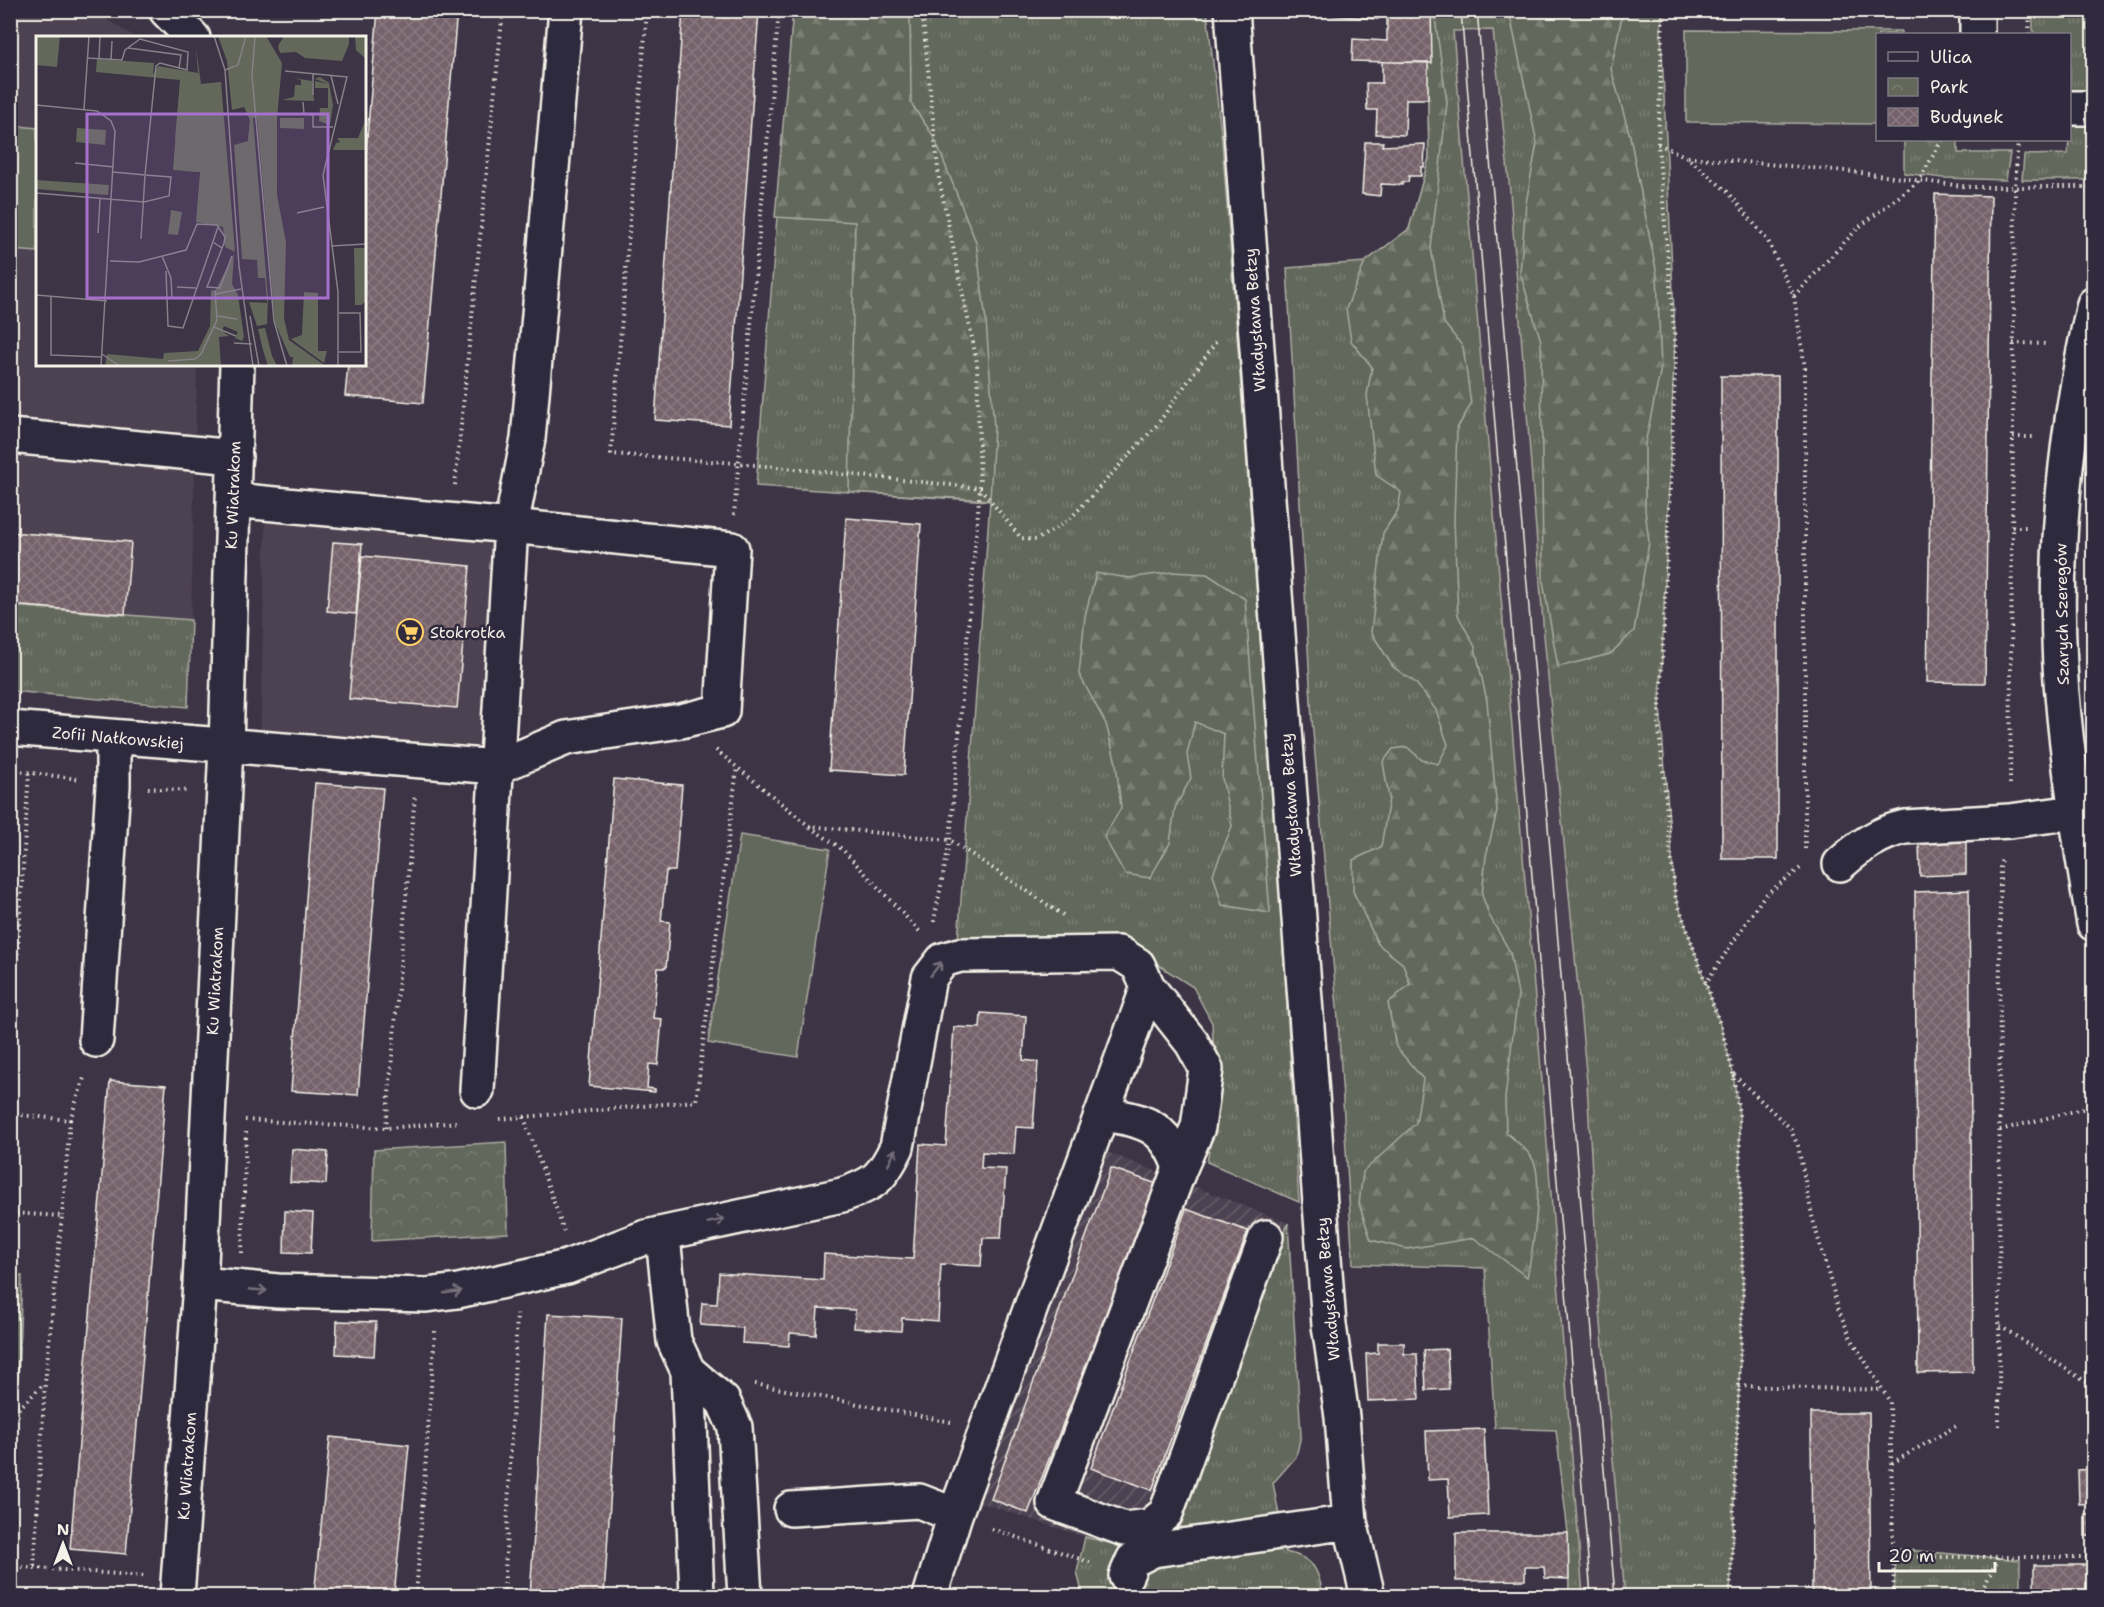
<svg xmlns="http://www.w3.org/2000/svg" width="2104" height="1607" font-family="'Shantell Sans',sans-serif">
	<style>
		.built { fill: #4e4251 }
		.industrial { fill: url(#industrial-furrows) }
		.grass { fill: url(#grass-tufts); stroke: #acaca2; stroke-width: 1.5 }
		.forest { fill: url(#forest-firs); stroke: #acaca2; stroke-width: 1.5 }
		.park { fill: url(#park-crowns); stroke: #acaca2; stroke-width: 1.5 }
		.pitch { fill: #63685b; stroke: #acaca2; stroke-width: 1.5 }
		.building { fill: url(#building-cross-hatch); stroke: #f4f1e8; stroke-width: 1.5 }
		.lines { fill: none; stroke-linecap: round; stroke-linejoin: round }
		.minor-casing { stroke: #f4f1e8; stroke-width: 38 }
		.path { stroke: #f4f1e8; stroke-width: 4; stroke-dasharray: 1.5 4.5; stroke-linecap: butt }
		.minor { stroke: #2f2a3d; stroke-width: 33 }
		.tram { stroke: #f4f1e8; stroke-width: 1.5 }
		.oneway { stroke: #747079 }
		.labels { text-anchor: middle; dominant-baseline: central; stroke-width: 5; stroke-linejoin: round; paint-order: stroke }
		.street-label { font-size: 16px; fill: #f4f1e8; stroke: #2f2a3d }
		.poi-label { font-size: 16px; fill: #f4f1e8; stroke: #2f2a3d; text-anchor: start }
		.inset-road { fill: none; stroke: #868087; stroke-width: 1.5 }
		.view { fill: #a571cd; fill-opacity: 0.15; stroke: #a571cd; stroke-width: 3 }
		.inset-edge { fill: none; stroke: #f4f1e8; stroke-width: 3 }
	</style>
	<defs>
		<pattern id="industrial-furrows" width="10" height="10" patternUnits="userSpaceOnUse" patternTransform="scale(1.5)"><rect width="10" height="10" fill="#4e4251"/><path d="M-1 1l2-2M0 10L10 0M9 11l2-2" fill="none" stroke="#685e6a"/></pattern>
		<pattern id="grass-tufts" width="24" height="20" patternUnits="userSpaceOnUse" patternTransform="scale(1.5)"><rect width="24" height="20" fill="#63685b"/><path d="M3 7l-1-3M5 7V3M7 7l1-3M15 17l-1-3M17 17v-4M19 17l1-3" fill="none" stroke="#7a7e73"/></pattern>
		<pattern id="forest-firs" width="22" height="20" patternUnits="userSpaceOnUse" patternTransform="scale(1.5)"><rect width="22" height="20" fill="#63685b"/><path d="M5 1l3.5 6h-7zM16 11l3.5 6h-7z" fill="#7a7e73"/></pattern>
		<pattern id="park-crowns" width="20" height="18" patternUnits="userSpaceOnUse" patternTransform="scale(1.5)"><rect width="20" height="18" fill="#63685b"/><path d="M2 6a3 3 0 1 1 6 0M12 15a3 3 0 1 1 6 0" fill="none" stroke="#7a7e73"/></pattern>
		<pattern id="building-cross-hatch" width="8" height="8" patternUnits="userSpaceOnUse" patternTransform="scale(1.5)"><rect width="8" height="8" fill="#76626b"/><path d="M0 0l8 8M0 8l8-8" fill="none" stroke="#8a7980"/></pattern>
	</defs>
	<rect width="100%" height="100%" fill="#3d3546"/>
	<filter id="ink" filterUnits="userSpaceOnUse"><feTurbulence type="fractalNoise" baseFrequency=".0167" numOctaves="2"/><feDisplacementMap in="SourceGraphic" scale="12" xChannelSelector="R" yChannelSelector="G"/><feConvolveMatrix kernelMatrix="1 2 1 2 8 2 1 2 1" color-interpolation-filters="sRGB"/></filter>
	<g filter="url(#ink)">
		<path class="built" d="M10,11H93L135,37L38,38V364L197,365L191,620L11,606Z
			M1493,30L1510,191L1544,635L1587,1082L1599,1300L1625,1596H1583L1542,1081L1453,31Z
			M266,504L511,526L498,767L260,751Z"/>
		<path class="industrial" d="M1104,1151L1288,1223L1178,1530L1117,1545L1085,1537L969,1499Z"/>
		<path class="grass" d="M793,11H1207L1222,141L1281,908L1299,1202L1207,1162L1217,1107L1212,1023L1193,987L1135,950L958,941L990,501L756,486Z
			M1418,11H1663L1661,30L1675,336L1660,707L1675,895L1721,1027L1733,1073L1739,1114L1743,1293L1730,1596H1625L1599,1300L1587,1082L1544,635L1510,191L1493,30L1453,31L1542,1081L1583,1596H1569L1568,1533L1556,1430L1495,1428L1485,1268L1353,1264L1338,1019L1312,720L1287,268L1365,262L1409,229L1429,158L1427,44Z
			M2033,11H2093V91H2070V34H2033Z
			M2078,123L2093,125V180H2022L2024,155L2068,154L2070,124Z
			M1904,140H1958V153H2010L2006,180L1943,178L1904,173Z
			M11,606L191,620L188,707L11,691Z
			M1288,1223L1301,1435L1296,1457L1273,1483L1286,1552C1314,1558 1319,1570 1323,1596H1083L1077,1572L1085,1537L1117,1545L1179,1530Z
			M1896,1549L2020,1560V1596H1894Z"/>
		<path class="forest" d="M793,11H910L911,103L934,137L976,242L986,321L994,428L990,500L849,492L855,222L775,217Z
			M1418,11H1434L1447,103L1431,248L1444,323L1463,347L1471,404L1457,429L1454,521L1458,615L1475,647L1487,701L1497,812L1486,856L1482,895L1489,915L1510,952L1518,994L1505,1098L1506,1132C1514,1140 1526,1148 1532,1158C1545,1177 1532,1254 1527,1277L1474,1238L1407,1249L1371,1240L1359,1204L1363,1172L1416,1123L1423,1079L1396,1047L1388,1003L1410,984L1403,964L1378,944L1353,891V860L1381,847L1389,798L1383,762L1393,749L1407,747L1422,760L1438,764L1448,745L1436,710L1416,683L1393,667L1371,632L1383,533L1398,510L1401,492L1376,475L1367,395L1372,367L1351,341L1346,309L1365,262L1409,229L1429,158L1427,44Z
			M1509,11H1623L1611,69L1630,136L1657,275L1661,368L1645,444V510L1649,542L1634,631L1610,654L1558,667L1543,581L1541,341L1520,273L1526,203L1537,143Z
			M1172,572L1207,574L1245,599L1270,913L1222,905L1213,874L1232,826L1222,778L1224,734L1195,722L1187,754L1191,778L1175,808L1170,843L1150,878L1125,874L1104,837L1121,808L1116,763L1106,724L1079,674L1085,616L1096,573L1129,578Z"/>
		<path class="park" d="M506,1142L508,1233L372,1241L374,1150Z
			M11,1276H22L18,1380H11Z"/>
		<path class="pitch" d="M1686,30L1901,31V34H1878L1877,124L1686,122Z
			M10,125L37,128V252L11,250Z
			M740,835L830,849L798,1057L708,1043Z"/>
		<path class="building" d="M378,10H457L423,403L345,396L348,364H364V172Z
			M683,10H759L729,425L655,420Z
			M1316,10H1378V19L1316,14Z
			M1378,10H1431L1432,63L1352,61L1353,39L1387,41V17H1378Z
			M1382,62H1428V99H1406L1405,135L1376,134L1377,110H1367L1366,83H1382Z
			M1365,142H1383L1382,146L1425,144L1424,167H1421V176H1409L1408,182H1402V185L1381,184L1380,196L1362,194Z
			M1935,194L1991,196L1985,683L1927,682Z
			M1721,376H1778V859H1722Z
			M846,518L921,524L904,775L829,770Z
			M10,532L131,542L125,614L10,605Z
			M333,542L362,544L356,614L327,611Z
			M362,556L470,566L457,708L349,699Z
			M614,779L682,785L675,871H666L661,921L670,922L666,968H658L653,1018L662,1019L658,1065L649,1064L647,1088L655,1089V1092L589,1086Z
			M315,783L383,788L358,1095L291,1091Z
			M1966,842V874L1920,876L1919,843Z
			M1969,890L1973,1372L1918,1373L1915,892Z
			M981,1013L1026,1016L1023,1060L1038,1062L1033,1128L1016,1127L1014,1154L982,1152L981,1168L1006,1169L1001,1238H983L981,1266L941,1264L938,1321L902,1318L901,1331L854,1328L855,1310L818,1308L816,1335L790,1333L789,1346L742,1343L743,1328L700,1325L702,1303L717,1304L719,1273L823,1280L824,1254L913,1259L920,1144L946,1146L954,1027L980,1028Z
			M110,1081L166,1085L126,1554L70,1549Z
			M292,1149L328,1152L326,1184L290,1182Z
			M1111,1168L1157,1184L1028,1513L991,1499Z
			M1186,1209L1248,1231L1152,1490L1091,1468Z
			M285,1211L313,1213L311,1253L284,1252Z
			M548,1314L622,1318L604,1596H530Z
			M337,1321L376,1322L374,1356L336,1354Z
			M1378,1343H1404V1354H1417L1419,1399L1368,1401L1366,1354L1378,1353Z
			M1447,1349L1449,1389L1426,1390L1424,1350Z
			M1811,1413H1869L1871,1596H1812Z
			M1484,1429L1488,1515L1450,1517L1448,1479L1428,1480L1426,1431Z
			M330,1437L409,1445L394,1596H314Z
			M2094,1469V1503L2079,1504L2078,1470Z
			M2085,1514H2094V1536H2085Z
			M1456,1533H1568L1569,1579L1545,1578L1544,1567H1525V1580L1456,1581Z
			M2034,1565H2090V1596H2034Z"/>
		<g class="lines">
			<defs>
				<path id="minor" d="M166,10L193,38
					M1232,10L1329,1325L1342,1417L1350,1522L1368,1596
					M1977,34V10
					M2070,108H2094
					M2094,304C2063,438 2050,579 2064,716C2071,786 2082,855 2094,924
					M10,436L235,457
					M233,500L511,526L477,1090
					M10,728L497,767L566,738L681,721L722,711L732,549L511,526L528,439L566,10
					M1840,864C1860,846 1879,833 1905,827L2010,821L2075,812
					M96,1040L113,786V737
					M1180,1168L1054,1503L1124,1529L1150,1526L1166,1513L1266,1237
					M659,1234L664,1247L674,1341L688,1371L723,1401L735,1427L745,1596
					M200,1284L278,1291L426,1295L458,1291L567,1267L646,1237L842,1195C875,1184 882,1178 897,1147L929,978L943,960L960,955L1119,953L1138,965L1148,987L1192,1043L1206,1069L1198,1127L1180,1168C1166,1125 1144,1120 1102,1114
					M688,1371L697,1596
					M791,1509L919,1501L955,1515
					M1126,1576L1133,1560L1153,1550L1350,1522
					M177,1596L200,1284L226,747L237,364
					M930,1596L955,1515L1148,987"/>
			</defs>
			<use href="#minor" class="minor-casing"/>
			<path class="path" d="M647,10L611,454L736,463L980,488L1021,538L1036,540L1069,520L1157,425L1218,339
				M922,10L939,179L977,362L980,488L950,840L933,926
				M1663,10L1658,144L1676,353L1659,729L1675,895L1721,1027L1733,1073L1739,1114L1743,1293L1730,1596
				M2029,34L2030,10
				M1658,144L1687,157L1729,193L1768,241L1794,296L1805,368V849
				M1688,157L1846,171L1970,187H2094
				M1794,296L1859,227L1918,182L1942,140
				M2013,343L2049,344
				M2013,437H2033
				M455,485L503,10
				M734,515L779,10
				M2012,527H2026
				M716,750L809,826L950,840L1063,915
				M10,770L78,779
				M2010,784L2015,187L2018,140
				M148,788L188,791
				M810,827L842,849L921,933
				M1705,984L1764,896L1803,866
				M10,1074L29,771
				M1734,1075L1790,1128L1798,1146L1813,1220L1839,1311L1851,1338L1890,1402L1894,1596
				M10,1114L70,1120L62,1216
				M524,1117L696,1101L737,768
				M500,1119L524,1117L564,1231
				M70,1120L85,1075
				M245,1120L386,1128L459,1122
				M386,1128L415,795
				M2000,1130L2094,1106
				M10,1213L62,1216L45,1383L34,1567
				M242,1253L246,1132
				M2000,1326L2094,1387
				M755,1384L951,1422
				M1739,1386L1883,1390
				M10,1417L44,1384
				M1999,1426L2000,868L2002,857
				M1892,1463L1956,1426
				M992,1529L1092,1563
				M1893,1557H2094
				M10,1566L144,1576
				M416,1596L435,1331
				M504,1596L517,1314
				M1979,1596L1999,1557"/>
			<use href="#minor" class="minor"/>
			<path class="tram" d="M1461,10L1591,1596
				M1477,10L1615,1596"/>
		</g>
		<defs><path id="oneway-shaft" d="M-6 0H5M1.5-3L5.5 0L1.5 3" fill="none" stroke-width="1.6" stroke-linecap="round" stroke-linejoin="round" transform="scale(1.5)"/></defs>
		<g class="oneway">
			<use href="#oneway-shaft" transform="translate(936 969) rotate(-52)"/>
			<use href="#oneway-shaft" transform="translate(892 1157) rotate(-64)"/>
			<use href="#oneway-shaft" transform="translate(716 1221) rotate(-12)"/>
			<use href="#oneway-shaft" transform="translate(258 1290) rotate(5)"/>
			<use href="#oneway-shaft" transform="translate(453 1292) rotate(-8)"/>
		</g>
	</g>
	<defs>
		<symbol id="supermarket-ring" viewBox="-11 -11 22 22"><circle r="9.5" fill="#2f2a3d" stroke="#ffd166" stroke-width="1.5"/><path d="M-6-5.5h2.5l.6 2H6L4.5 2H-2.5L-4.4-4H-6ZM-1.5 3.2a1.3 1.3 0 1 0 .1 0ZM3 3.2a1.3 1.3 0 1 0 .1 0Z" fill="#ffd166"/></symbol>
	</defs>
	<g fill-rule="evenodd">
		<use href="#supermarket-ring" x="395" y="617" width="30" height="30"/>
	</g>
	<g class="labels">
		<g class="street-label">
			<text transform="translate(1255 320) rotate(-94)">Władysława Bełzy</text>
			<text transform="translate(233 495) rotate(-88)">Ku Wiatrakom</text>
			<text transform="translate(2062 614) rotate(-91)">Szarych Szeregów</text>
			<text transform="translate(118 738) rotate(5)">Zofii Nałkowskiej</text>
			<text transform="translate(1291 805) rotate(-94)">Władysława Bełzy</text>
			<text transform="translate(215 981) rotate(-87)">Ku Wiatrakom</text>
			<text transform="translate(1328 1289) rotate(-95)">Władysława Bełzy</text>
			<text transform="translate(187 1466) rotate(-86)">Ku Wiatrakom</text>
		</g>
		<g class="poi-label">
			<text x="430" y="632">Stokrotka</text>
		</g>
	</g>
	<g transform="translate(36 36)">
		<rect width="330" height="330" fill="#3d3546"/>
		<path d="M0,0H24L21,31L0,29ZM182,0H230L246,27L241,82V159L250,206L248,282L253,304L288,329L256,330L257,321H254L239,287L221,82H217L232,262L231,288L221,290L213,266L231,267L229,242H222L221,224L206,223L198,109L212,105L214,84L208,71L196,74L191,25ZM160,12L165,48L185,46L199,216L189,211L187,191L160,186L164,136L137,134L144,44L60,36L61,23L118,27L117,39L122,30L162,37ZM284,41L293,47L297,69L294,89L283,85L284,72H292V52H279V45L292,48L279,43ZM258,42L276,45L278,65L246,64L258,61L259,49H265V44ZM330,83V114H297L300,107L304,106L301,102H322ZM0,144L73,149L72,159L0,153ZM318,212H330V265L325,269H319ZM198,218L196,248L202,259L208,301L206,305L199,302L202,296L188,290L186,295L193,300L183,301L185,330H69L71,318L127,323L128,317L162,315L174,290L175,254L179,255ZM268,256L282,257V315H291L288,327L255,303L266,299ZM229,292L236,320L241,330H232L227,314L222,293Z" fill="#63685b"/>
		<path d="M223,0H228L239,28L231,33L229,40L237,66L240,141L238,151L229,155L223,53L218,35ZM248,0H313V8L306,25L269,22L260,16L244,17L242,10ZM319,0H330V23L320,14ZM211,17L216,90L215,107L226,225L208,220L206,216L214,202L206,177L210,164H216L208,151L211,135L205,114L212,105L214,84L199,33ZM145,37L154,53L155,90L162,106L164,136L148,135L149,104L139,103ZM176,144L193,147L196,183L190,179L191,162L187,161L182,179L177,174ZM174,311L176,318L183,316L184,330H141L158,328Z" fill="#63685b"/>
		<path d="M244,82H268V93L244,92ZM41,92L70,94L69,109L40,106ZM135,174L146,176L142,199L132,198Z" fill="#63685b"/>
		<path class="inset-road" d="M178,0L189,34L203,230L217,330M219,0L216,39L238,285L251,330M92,12L145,19L143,32M63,23L64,0M75,23L76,5M189,34L202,29L210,0M249,35L311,41L287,139L302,256V330M295,40L302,68M277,59V38M267,66L268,78L277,79V91H297M0,69L61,75L75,85L79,95L65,330M48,73L53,0M39,127L78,131M77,136L109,139L105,203M0,157L108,166L133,160L135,141L109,139L120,30L124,27L151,34L152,16L104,3L89,14L86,24L51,22M261,177L288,171M62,197L64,163M295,210L330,208M186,212L171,251L184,252L196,220M126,220L135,242L136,262M74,225L103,226L150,214L161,188L181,189L189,201L188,207L186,212L177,206M130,235L132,290L147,292L182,191M141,251L160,252M180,258L205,253M0,259L71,265M15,261V319L66,321M181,280L201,283M214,280L223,330M178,291L200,300M198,307L216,308M303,316H325L324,277H303M66,318L82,329L89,330M132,325L159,323L165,318L181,284L179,254"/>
		<path class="view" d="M51,78H292V262H51Z"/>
		<rect width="330" height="330" class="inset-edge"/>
	</g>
	<rect width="2104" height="1607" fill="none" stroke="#2f2a3d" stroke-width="36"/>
	<rect x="18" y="18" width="2068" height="1571" fill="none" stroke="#f4f1e8" stroke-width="2" filter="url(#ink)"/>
	<rect x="1876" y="33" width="195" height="108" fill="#2f2a3d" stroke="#7e7a81" stroke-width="1.5"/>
	<rect x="1888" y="52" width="30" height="9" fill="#2f2a3d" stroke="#7e7a81" stroke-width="1.5"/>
	<text x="1930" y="63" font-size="18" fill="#f4f1e8">Ulica</text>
	<rect x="1888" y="78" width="30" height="18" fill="url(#park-crowns)" stroke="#7e7a81" stroke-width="1.5"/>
	<text x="1930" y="93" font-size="18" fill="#f4f1e8">Park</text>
	<rect x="1888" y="108" width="30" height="18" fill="url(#building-cross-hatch)" stroke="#7e7a81" stroke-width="1.5"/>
	<text x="1930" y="123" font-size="18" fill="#f4f1e8">Budynek</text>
	<g transform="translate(63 1544)" stroke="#2f2a3d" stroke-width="4.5" paint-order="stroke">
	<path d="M0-4.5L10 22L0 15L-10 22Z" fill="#f4f1e8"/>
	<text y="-9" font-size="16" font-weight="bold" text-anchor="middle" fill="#f4f1e8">N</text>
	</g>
	<path d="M1879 1562v9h116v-9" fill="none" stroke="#f4f1e8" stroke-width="3"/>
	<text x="1888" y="1562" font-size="18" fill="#f4f1e8" stroke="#2f2a3d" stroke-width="4.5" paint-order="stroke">20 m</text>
</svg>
